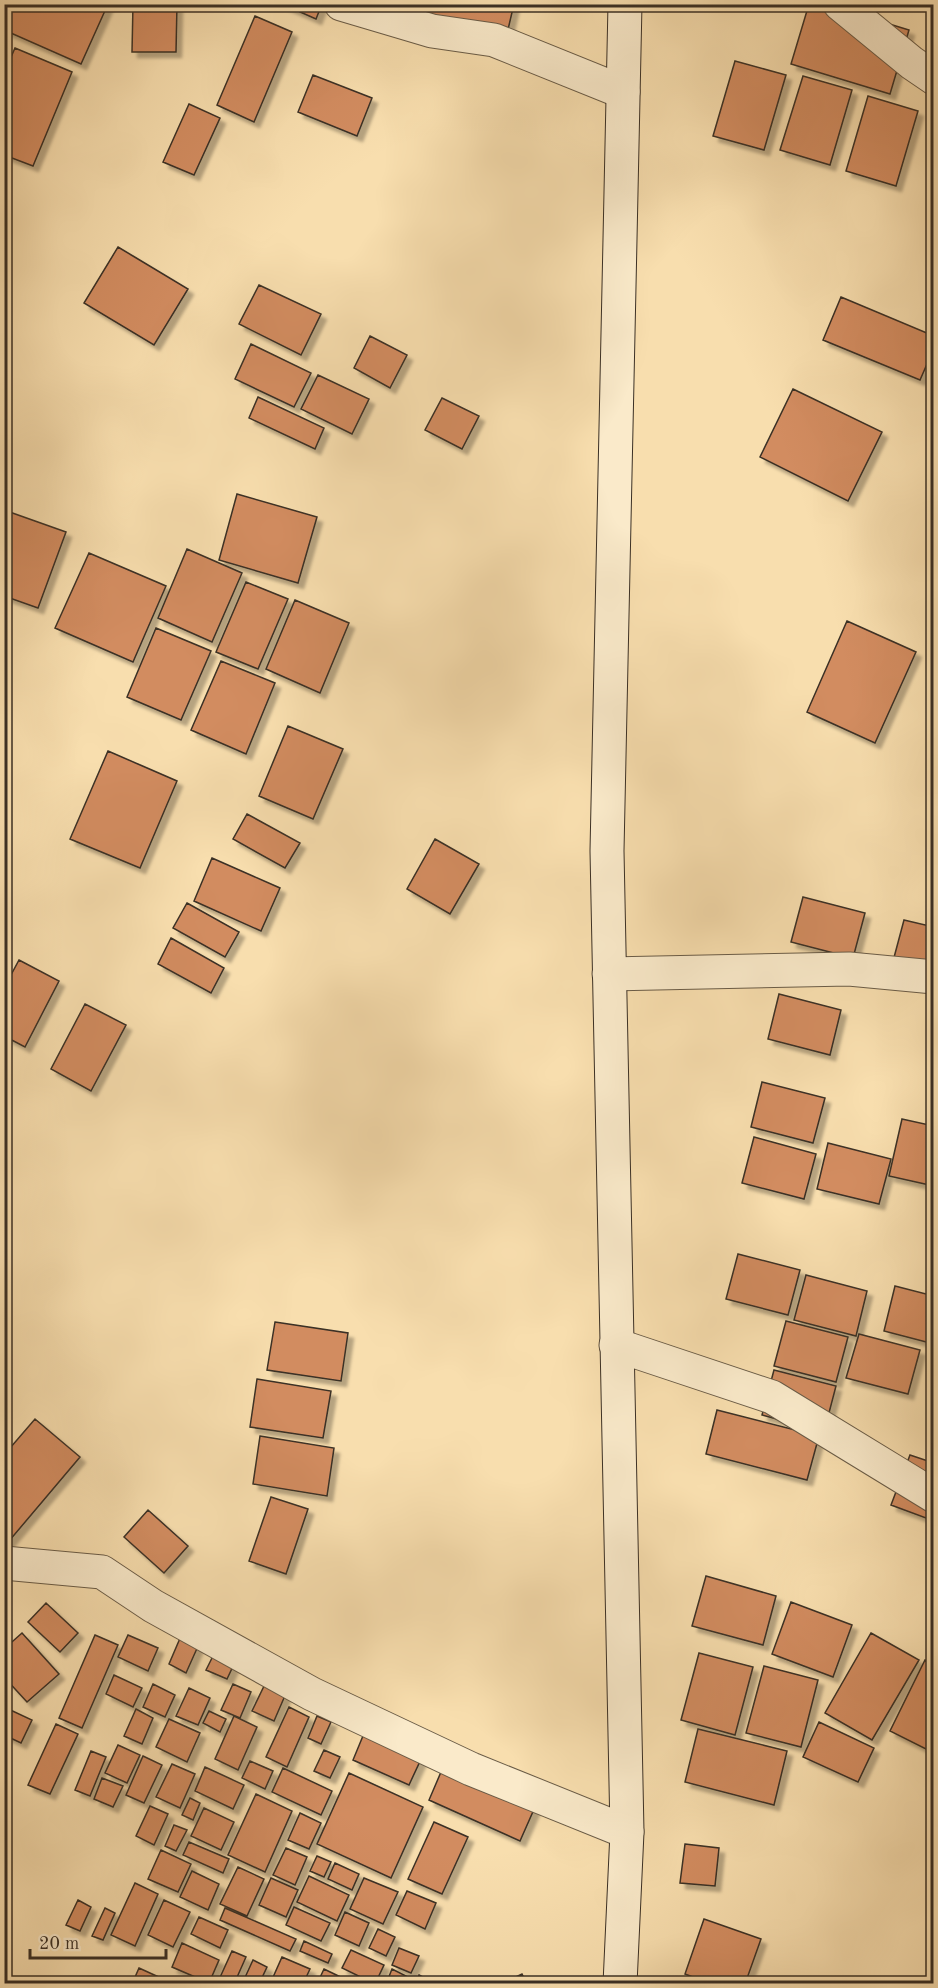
<svg xmlns="http://www.w3.org/2000/svg" width="938" height="1988" font-family="'Old Standard TT',serif">
	<style>
		.building { fill: #d28c60; stroke: #3b3025; stroke-width: 1.5; filter: url(#shadow) }
		.lines { fill: none; stroke-linecap: round; stroke-linejoin: round }
		.street-casing { stroke: #6a5c47; stroke-width: 35 }
		.secondary-casing { stroke: #3b3025; stroke-width: 35 }
		.street { stroke: #faeaca; stroke-width: 33 }
		.secondary { stroke: #faeaca; stroke-width: 33 }
	</style>
	<defs>
		<filter id="shadow"><feDropShadow dx="5.5" dy="5.5" stdDeviation="1.5" flood-color="#0004"/></filter>
	</defs>
	<rect width="100%" height="100%" fill="#f8deae"/>
	<filter id="stains"><feTurbulence type="fractalNoise" baseFrequency=".00333" numOctaves="4"/><feColorMatrix values="0 0 0 0 .2 0 0 0 0 .09 0 0 0 0 .02 0 0 0 .5 -.17"/></filter>
	<radialGradient id="worn" r=".72"><stop offset=".6" stop-color="#630" stop-opacity="0"/><stop offset="1" stop-color="#630" stop-opacity=".3"/></radialGradient>
	<path class="building" d="M4,4H108L81,64L4,30Z
		M133,4H177L176,52H132Z
		M282,4H322L316,19Z
		M391,4H514L506,38Z
		M809,4H824L909,30L890,94L791,64Z
		M255,16L292,32L254,122L217,105Z
		M15,48L72,72L33,166L4,155V73Z
		M735,61L786,75L764,150L713,136Z
		M313,75L372,98L357,136L298,112Z
		M803,76L852,90L830,165L780,150Z
		M868,96L918,111L896,186L846,171Z
		M189,104L220,118L194,175L163,162Z
		M118,247L188,289L154,345L84,303Z
		M259,285L321,314L301,355L239,324Z
		M841,297L934,336V348L920,380L823,340Z
		M370,336L407,355L390,388L354,368Z
		M251,344L311,373L294,407L235,379Z
		M318,375L369,399L352,434L301,409Z
		M793,389L882,432L848,501L760,457Z
		M258,397L324,428L315,449L249,418Z
		M442,398L479,416L462,449L425,430Z
		M237,494L317,517L298,583L219,560Z
		M4,510L66,532L38,608L4,596Z
		M187,549L242,573L212,642L158,618Z
		M89,553L166,586L133,662L55,628Z
		M246,582L288,599L258,669L216,652Z
		M295,600L349,623L320,693L266,669Z
		M847,621L916,652L875,743L807,712Z
		M156,628L211,651L181,720L127,697Z
		M221,661L275,683L246,754L191,730Z
		M288,726L343,749L313,819L259,796Z
		M108,751L177,781L140,868L70,839Z
		M247,814L300,843L285,868L233,839Z
		M435,839L479,864L450,914L407,889Z
		M212,858L280,888L261,931L194,901Z
		M803,897L865,913L853,958L791,942Z
		M187,903L239,932L225,957L173,928Z
		M904,920L934,927V976L892,965Z
		M171,938L224,968L211,993L158,964Z
		M19,960L59,981L25,1047L4,1036V988Z
		M779,994L841,1010L830,1055L768,1039Z
		M85,1004L126,1025L91,1091L51,1069Z
		M762,1082L825,1098L813,1143L751,1127Z
		M902,1119L934,1126V1186L889,1176Z
		M754,1137L816,1154L804,1199L742,1183Z
		M828,1143L891,1159L879,1204L817,1189Z
		M738,1254L800,1270L788,1315L726,1299Z
		M806,1275L867,1291L856,1336L794,1320Z
		M895,1286L934,1296V1344L884,1331Z
		M786,1321L848,1337L836,1382L774,1366Z
		M275,1322L348,1333L341,1381L267,1370Z
		M859,1334L920,1350L908,1394L846,1378Z
		M774,1370L836,1386L824,1432L762,1415Z
		M257,1379L331,1391L323,1438L250,1427Z
		M717,1410L819,1436L807,1480L706,1454Z
		M35,1419L80,1457L4,1547V1455Z
		M260,1436L334,1448L327,1496L253,1484Z
		M910,1455L934,1463V1521L891,1505Z
		M271,1497L308,1509L286,1574L249,1561Z
		M148,1510L188,1546L164,1573L124,1537Z
		M706,1576L776,1596L763,1645L692,1626Z
		M791,1602L852,1625L833,1677L772,1654Z
		M46,1603L78,1633L60,1652L28,1622Z
		M22,1633L59,1674L27,1702L4,1677V1649Z
		M871,1633L919,1660L872,1740L825,1713Z
		M95,1635L118,1645L82,1728L59,1718Z
		M128,1635L158,1648L148,1671L118,1657Z
		M181,1636L199,1644L186,1673L169,1664Z
		M215,1652L235,1662L227,1679L206,1670Z
		M699,1653L753,1667L735,1735L681,1720Z
		M925,1660L934,1664V1743L930,1751L890,1731Z
		M764,1666L818,1680L801,1747L746,1733Z
		M114,1675L142,1688L133,1707L106,1694Z
		M266,1682L287,1691L274,1721L252,1711Z
		M153,1684L175,1695L165,1717L143,1707Z
		M233,1684L251,1692L240,1718L221,1710Z
		M189,1688L210,1698L198,1725L176,1716Z
		M4,1707L32,1720L21,1743L4,1735Z
		M289,1707L309,1717L287,1767L266,1757Z
		M136,1709L153,1718L142,1744L124,1736Z
		M209,1711L226,1719L220,1732L203,1723Z
		M234,1716L257,1727L238,1770L215,1759Z
		M317,1716L331,1722L321,1744L308,1738Z
		M169,1719L200,1733L187,1762L156,1747Z
		M819,1722L874,1748L858,1782L803,1757Z
		M56,1724L78,1734L50,1794L28,1785Z
		M698,1729L787,1751L774,1805L685,1782Z
		M365,1731L422,1757L409,1785L353,1760Z
		M118,1745L140,1755L127,1783L105,1773Z
		M324,1750L340,1757L330,1778L314,1771Z
		M91,1751L106,1757L90,1796L75,1790Z
		M143,1756L162,1765L144,1803L126,1795Z
		M250,1761L273,1771L265,1789L242,1778Z
		M172,1764L195,1774L180,1808L156,1797Z
		M444,1765L535,1807L520,1841L429,1800Z
		M205,1767L244,1785L233,1809L195,1791Z
		M283,1768L332,1791L321,1815L272,1792Z
		M349,1773L423,1807L391,1878L317,1844Z
		M102,1778L123,1786L113,1807L94,1799Z
		M256,1794L292,1811L265,1872L228,1855Z
		M190,1798L200,1803L193,1820L182,1815Z
		M150,1806L168,1814L154,1845L136,1836Z
		M204,1808L234,1822L221,1850L191,1836Z
		M300,1813L321,1823L309,1849L288,1840Z
		M434,1822L468,1837L442,1894L408,1879Z
		M174,1825L187,1830L176,1851L165,1846Z
		M189,1842L229,1859L223,1873L183,1855Z
		M685,1844L719,1848L715,1886L680,1883Z
		M286,1848L307,1857L295,1885L273,1875Z
		M161,1850L191,1864L178,1892L148,1879Z
		M317,1856L331,1862L324,1877L310,1871Z
		M335,1863L359,1874L352,1890L328,1879Z
		M238,1867L264,1879L247,1916L220,1904Z
		M192,1871L219,1884L208,1910L180,1897Z
		M309,1876L349,1895L337,1921L297,1902Z
		M271,1878L298,1890L286,1917L259,1905Z
		M364,1878L398,1892L383,1924L350,1909Z
		M135,1883L158,1894L135,1946L111,1935Z
		M407,1891L436,1903L425,1929L396,1915Z
		M78,1900L91,1907L80,1931L66,1925Z
		M164,1900L190,1912L173,1947L148,1935Z
		M294,1907L330,1923L321,1941L286,1925Z
		M105,1908L115,1913L103,1940L92,1936Z
		M225,1908L296,1939L290,1951L220,1920Z
		M345,1912L369,1923L359,1946L335,1935Z
		M199,1917L228,1930L220,1948L191,1934Z
		M704,1919L761,1939L745,1984H711L685,1974Z
		M378,1929L395,1937L386,1956L369,1948Z
		M304,1941L332,1954L328,1963L300,1951Z
		M182,1943L219,1960L209,1983L172,1967Z
		M399,1948L419,1956L411,1973L392,1965Z
		M351,1950L384,1965L375,1984L342,1968Z
		M232,1951L246,1957L234,1984H217Z
		M282,1957L310,1969L303,1984H270Z
		M253,1960L267,1967L259,1984H242Z
		M139,1968L174,1984H132Z
		M324,1969L355,1984H317Z
		M392,1969L412,1979L410,1984H386Z
		M522,1974L527,1984H501Z
		M419,1975L436,1984H416Z"/>
	<g class="lines">
		<defs>
			<path id="street" d="M341,4L432,31L494,40L623,92
				M840,4L912,63L934,78
				M609,974L849,969L934,977
				M616,1345L772,1397L934,1496
				M4,1563L102,1572L153,1606L312,1694L471,1769L627,1832"/>
			<path id="secondary" d="M620,1984L627,1832L607,851L625,4"/>
		</defs>
		<use href="#street" class="street-casing"/>
		<use href="#secondary" class="secondary-casing"/>
		<use href="#street" class="street"/>
		<use href="#secondary" class="secondary"/>
	</g>
	<rect width="938" height="1988" fill="none" stroke="#f8deae" stroke-width="24"/>
	<rect x="6" y="6" width="926" height="1976" fill="none" stroke="#3b3025" stroke-width="3"/>
	<rect x="12" y="12" width="914" height="1964" fill="none" stroke="#3b3025" stroke-width="1.5"/>
	<path d="M30 1949v9h136v-9" fill="none" stroke="#3b3025" stroke-width="3"/>
	<text x="39" y="1949" font-size="18" fill="#3b3025" stroke="#faeaca" stroke-width="4.5" paint-order="stroke">20 m</text>
	<rect width="100%" height="100%" filter="url(#stains)"/>
	<rect width="100%" height="100%" fill="url(#worn)"/>
</svg>
